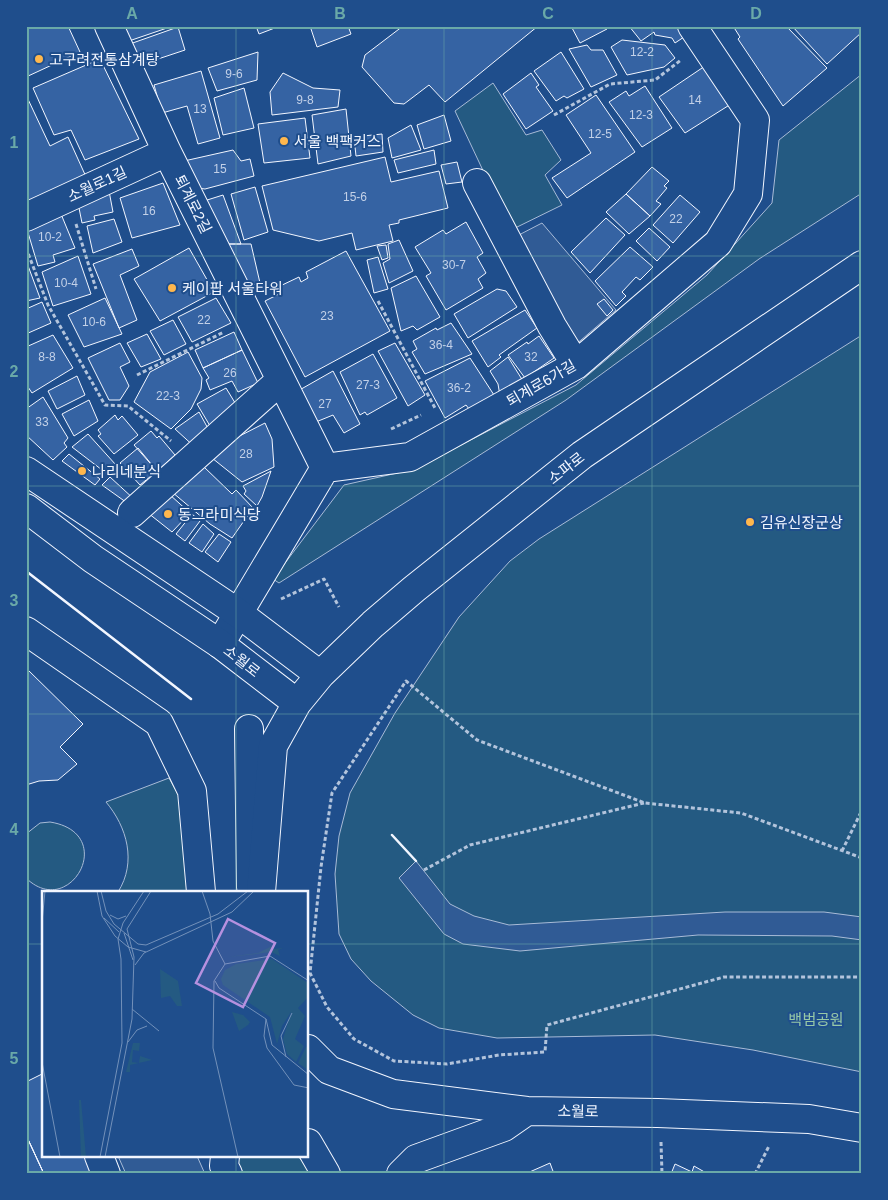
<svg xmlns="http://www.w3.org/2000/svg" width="888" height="1200" font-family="Helvetica,'Noto Sans KR',sans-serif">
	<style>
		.green { fill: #245a82; stroke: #a8bbd7 }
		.parking { fill: #305b95; stroke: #a8bbd7 }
		.building { fill: #3563a3; stroke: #f2f6ff }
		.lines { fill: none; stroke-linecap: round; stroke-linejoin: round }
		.minor-casing { stroke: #f2f6ff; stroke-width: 30 }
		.major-casing { stroke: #f2f6ff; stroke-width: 30 }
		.path { stroke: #b3c4dc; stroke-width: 3; stroke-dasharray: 4 2.5; stroke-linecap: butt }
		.minor { stroke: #1f4e8c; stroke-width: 28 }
		.major { stroke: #1f4e8c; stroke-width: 28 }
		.wall { stroke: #f2f6ff; stroke-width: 2.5 }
		.grid { fill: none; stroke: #6aa9a8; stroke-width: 1; stroke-opacity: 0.55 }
		.poi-dot { fill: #ffb74d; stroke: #1f4e8c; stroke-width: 2 }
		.labels { text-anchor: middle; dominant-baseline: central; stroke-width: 4; stroke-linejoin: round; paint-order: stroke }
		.number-label { font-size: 12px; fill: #c3d1e8 }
		.poi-label { font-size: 15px; fill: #f2f6ff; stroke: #1f4e8c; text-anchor: start }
		.street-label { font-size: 15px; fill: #f2f6ff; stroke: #1f4e8c }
		.park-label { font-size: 15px; fill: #97c8a6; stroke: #1f4e8c }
		.inset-road { fill: none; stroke: #7391ba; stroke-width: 1 }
		.view { fill: #b691df; fill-opacity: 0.15; stroke: #b691df; stroke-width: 2.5 }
		.inset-edge { fill: none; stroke: #f2f6ff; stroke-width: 2.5 }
		.neatline { fill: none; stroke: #6aa9a8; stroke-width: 2 }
		.grid-label { font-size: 16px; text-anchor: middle; font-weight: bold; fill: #6aa9a8 }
	</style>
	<rect width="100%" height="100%" fill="#1f4e8c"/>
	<path class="green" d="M862,74V193L759,259L566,400L279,583L273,579L344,485L415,469L576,385L707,275L772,203L779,140Z
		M493,83L526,135L542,130L561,160L545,175L562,205L511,230L455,111Z
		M862,335V1072L753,1050L655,1035L497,1038L439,1028L413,1015L371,981L351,959L339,934L335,874L339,836L350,793L395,713L459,617L510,561L539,539Z
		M169,778L183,803L187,892H118C137,862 127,827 106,802Z
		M50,822C119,833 70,921 26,878V834L40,823Z
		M236,1156H298L313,1174H235Z"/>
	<path class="parking" d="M542,223L616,310L574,346L515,237Z
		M416,861L450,904L474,916L509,925L725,912H824L862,917V940L832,936L698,935L520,951L463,944L444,934L399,878Z
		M118,1156H197L205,1174H126Z"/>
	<path class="building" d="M26,26H68L80,52L26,77Z
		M118,26H173L123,43Z
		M256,26H280L259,34Z
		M310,26H348L351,34L317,47Z
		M403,26H538L445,102L429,85L404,104L394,103L362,67L365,55Z
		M571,26H606L607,29L580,43Z
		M629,26H677L684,37L675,43L672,38L655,35L654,32L641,41Z
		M733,26H786L827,68L783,106L738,39L740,37Z
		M792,26H862V32L827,64Z
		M178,27L185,50L134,67L127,45Z
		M622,40L665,45L675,58L664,67L627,75L611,47Z
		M587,45L591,50H603L617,75L591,87L569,49Z
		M258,52L257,80L217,91L208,68Z
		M561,52L584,89L567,98L564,96L556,101L534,71Z
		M100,59L139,139L85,160L71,130L54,135L33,88Z
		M705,66L731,104L685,133L659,97Z
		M201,71L220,138L198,144L187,106L162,113L154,85Z
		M283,73L313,88L340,90L338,107L272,115L270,92Z
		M531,73L539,85L536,87L553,111L526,129L503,94Z
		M645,86L672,128L642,147L609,102L626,91L629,96Z
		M244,88L254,128L223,135L214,98Z
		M26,95L50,146L68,137L87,179L29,201L26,196Z
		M596,95L635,152L567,198L552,178L591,153L566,115Z
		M346,109L351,156L318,164L312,115Z
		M444,115L451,141L424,149L417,125Z
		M305,118L310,158L264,163L258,124Z
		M411,125L421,150L392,158L388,138Z
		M382,134L383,152L356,156L354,137Z
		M233,150L241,161L250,159L254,176L205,189L197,188L184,161Z
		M434,150L436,164L398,173L394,160Z
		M385,157L391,182L439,171L448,208L399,220V223L389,225L393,241L356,250L352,233L319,241L273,230L262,186Z
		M457,162L462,182L446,184L441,165Z
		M652,167L669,181L664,186L667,188L656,201L661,204L650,216L626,194Z
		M163,183L180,225L132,238L120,198Z
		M255,187L268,232L244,240L231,194Z
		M109,191L113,212L94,216L95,220L82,223L77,198Z
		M626,194L650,216L629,234L606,212Z
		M223,195L241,244H223L204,201Z
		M680,195L700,212L673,243L653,225Z
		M61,214L75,248L53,255L55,262L38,266L26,226Z
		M606,218L625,235L590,273L571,252Z
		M114,219L122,242L93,253L87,226Z
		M466,222L483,253L477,257L486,273L478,279L483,288L446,310L426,276L431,273L415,247L443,230L446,234Z
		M649,228L670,247L657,261L636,241Z
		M399,240L413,271L389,283L383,263L390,259L388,244Z
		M223,244H251L260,283L244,287Z
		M386,245L388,258L382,260L377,246Z
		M630,247L653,267L640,280L636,277L622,292L626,296L616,306L595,281Z
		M189,248L214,292L160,321L134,279Z
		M132,249L139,266L120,275L137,320L119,328L93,264Z
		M346,251L390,331L305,377L265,301L281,293L278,287L299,277L301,282L308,278L306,272Z
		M78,256L91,294L53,306L42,272Z
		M378,257L388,289L374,293L367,260Z
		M27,263L40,298L26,301V263Z
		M416,276L440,317L417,330L413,326L401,331L391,288Z
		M497,289L506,291L517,307L468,338L454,314Z
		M105,298L122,334L84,347L68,315Z
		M216,298L231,323L192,342L178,317Z
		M604,299L613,310L607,316L597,304Z
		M42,302L51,323L26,334V309Z
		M525,310L537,328L499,355L501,357L488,367L472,341Z
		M173,320L186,344L164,355L150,331Z
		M451,323L472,354L425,374L412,352L417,349L413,341L436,328L437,330Z
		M234,332L242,350L203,368L195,350Z
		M147,334L161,359L141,367L127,343Z
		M53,335L73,368L32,393L26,384V347Z
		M539,336L554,358L525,378L508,355L527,342L528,344Z
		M120,343L130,362L120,367L129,386L120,400H109L88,358Z
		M395,343L425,395L408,406L378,351Z
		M242,350L258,383L238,392L232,381L210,390L206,380L209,378L203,368Z
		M188,352L202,378L201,389L191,409L171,429L134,402L150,372Z
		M373,354L397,398L367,415L365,412L360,415L340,372Z
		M508,357L523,381L500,396L498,384L490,371Z
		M470,358L494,395L469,409L466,405L445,418L425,381Z
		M333,371L360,424L344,433L333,415L311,424L296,392Z
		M77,376L85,395L57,409L48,391Z
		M226,388L240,411L213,431L197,404Z
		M43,397L68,438L64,443L67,447L53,460L26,435V409Z
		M89,400L98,421L74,436L62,414Z
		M199,412L211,434L197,449L175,429Z
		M115,415L118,420L122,416L138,435L114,454L98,436L101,434L98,430Z
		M265,423L272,439L274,467L242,482L212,458L224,450L222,445Z
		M151,431L157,438L159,436L175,455L157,471L134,445Z
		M88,434L116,465L106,473L72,447Z
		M138,448L157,471L140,485L120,463Z
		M69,454L100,479L95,485L62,461Z
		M203,466L232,494L236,490L253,508L232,538L210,524L172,492Z
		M271,471L262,497L257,506L244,494L246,491L243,486Z
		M110,477L135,500L130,505L102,485Z
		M169,494L190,513L172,532L148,513Z
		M192,514L200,521L185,541L176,534Z
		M203,524L214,534L202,552L189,543Z
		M219,534L231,542L218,562L205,552Z
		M26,668L83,724L60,747L77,764L58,780L39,781L26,785Z
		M44,1073V1156H84L92,1174H44L26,1135V1082Z
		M26,1135L44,1174H26Z
		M26,1135L44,1174H26Z
		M550,1163L554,1174H525Z
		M675,1164L692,1172L694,1166L708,1174H671Z"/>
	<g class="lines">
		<defs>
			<path id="minor" d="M109,26L167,152L325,468
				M477,183L552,326L576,365
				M26,217L167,152
				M132,513L281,380
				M26,631L159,723L192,791L201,892
				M220,644L325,468L410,457L576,365L718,243L748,194L755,120L692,26
				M249,729L251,887
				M99,1156L106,1174
				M225,1156L224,1166L228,1174"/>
			<path id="major" d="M26,471L238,613L320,675
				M26,508L93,559L220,644L297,703
				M261,892L273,746L297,703L320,675L373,624L414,589L582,455L862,265
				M308,1049L329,1070L393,1094L527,1111L658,1113L809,1119L862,1128
				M308,1143L326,1174
				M401,1174L416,1159L504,1127L527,1111"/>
		</defs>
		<use href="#minor" class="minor-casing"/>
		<use href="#major" class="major-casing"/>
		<path class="path" d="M554,115L610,84L655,80L681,60
			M76,224L96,289
			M26,248L48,305L105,405L128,406L171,441
			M378,301L436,410
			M137,375L224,332
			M391,429L421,415
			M281,599L324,579L339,607
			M842,851L862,810
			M862,858L741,813L645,803L477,740L406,681L332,793L321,867L310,973L327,1007L354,1039L394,1061L447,1064L499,1055L545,1052L547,1025L724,977H862
			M424,870L470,845L644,803
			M661,1142L662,1174
			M755,1174L769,1146"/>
		<use href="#minor" class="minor"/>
		<use href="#major" class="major"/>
		<path class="wall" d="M26,571L191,699
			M392,835L416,861"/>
	</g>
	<path class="grid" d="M236,26V892M444,26V1174M652,26V1174M26,256H862M26,486H862M26,714H862M26,944H44M308,944H862M236,1156V1174"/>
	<g class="poi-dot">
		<circle cx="39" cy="59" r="5"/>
		<circle cx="284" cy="141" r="5"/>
		<circle cx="172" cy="288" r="5"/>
		<circle cx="82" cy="471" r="5"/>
		<circle cx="168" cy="514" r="5"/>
		<circle cx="750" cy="522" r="5"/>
	</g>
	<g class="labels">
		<g class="number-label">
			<text x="642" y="52">12-2</text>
			<text x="234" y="74">9-6</text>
			<text x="305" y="100">9-8</text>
			<text x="695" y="100">14</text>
			<text x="200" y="109">13</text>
			<text x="641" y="115">12-3</text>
			<text x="600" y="134">12-5</text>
			<text x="220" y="169">15</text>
			<text x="355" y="197">15-6</text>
			<text x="149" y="211">16</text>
			<text x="676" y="219">22</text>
			<text x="50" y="237">10-2</text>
			<text x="454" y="265">30-7</text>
			<text x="66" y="283">10-4</text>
			<text x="327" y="316">23</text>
			<text x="204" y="320">22</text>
			<text x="94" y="322">10-6</text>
			<text x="441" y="345">36-4</text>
			<text x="47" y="357">8-8</text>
			<text x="531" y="357">32</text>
			<text x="230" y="373">26</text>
			<text x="368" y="385">27-3</text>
			<text x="459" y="388">36-2</text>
			<text x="168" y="396">22-3</text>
			<text x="325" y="404">27</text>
			<text x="42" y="422">33</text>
			<text x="246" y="454">28</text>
		</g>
		<g class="poi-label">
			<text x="49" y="59">고구려전통삼계탕</text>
			<text x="294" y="141">서울 백팩커스</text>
			<text x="182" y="288">케이팝 서울타워</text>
			<text x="92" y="471">나리네분식</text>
			<text x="178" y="514">동그라미식당</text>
			<text x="760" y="522">김유신장군상</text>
		</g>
		<g class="street-label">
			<text transform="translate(97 184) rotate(-25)">소월로1길</text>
			<text transform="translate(193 204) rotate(63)">퇴계로2길</text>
			<text transform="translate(541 383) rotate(-30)">퇴계로6가길</text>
			<text transform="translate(566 468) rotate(-38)">소파로</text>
			<text transform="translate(242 661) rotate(38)">소월로</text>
			<text transform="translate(578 1111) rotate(1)">소월로</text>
		</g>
		<g class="park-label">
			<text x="816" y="1019">백범공원</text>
		</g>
	</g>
	<g transform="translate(42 891)">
		<rect width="266" height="266" fill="#1f4e8c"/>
		<path d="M230,55L232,58L241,57L236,59L238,65L229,61L205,64L185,66L216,62ZM230,68L266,92V106L256,117L263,125L253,148L262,155L254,171L245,163L241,148L249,121L240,135L235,153L228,126L181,94L179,88L183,79L194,73ZM118,78L136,90L140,115H135L128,105L119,107ZM190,121L201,124L208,131L206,134L197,140ZM91,152H98L97,160L91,159L90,171L97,172L98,165L110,169L88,174V181H84ZM264,156H266V179L256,172ZM37,209H39L44,266H39Z" fill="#245a82"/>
		<path class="inset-road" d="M55,0L60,25L73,45L86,56L104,61M59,0L64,20L72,33L96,53L104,54L176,23L206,0M160,0L168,23L171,50L183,73M68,24L76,28L84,25M62,27L77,41M0,31L3,0M85,38L109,0M82,42L91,69M183,73L172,90L171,157L196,266M183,73L228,65L267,90M93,74L102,62L190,21L212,0M173,90L177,97L224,128L230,154L267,184M90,118L117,140M224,128L222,145L225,157L252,194L267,197M86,151L95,139L105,135M244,166L239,145L250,122M0,171L18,266M58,266L80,152L79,68L76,48L81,32L102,0M63,266L90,128L92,66L85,38"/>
		<path class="view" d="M186,28L233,52L201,116L154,92Z"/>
		<rect width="266" height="266" class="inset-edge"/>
	</g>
	<rect width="888" height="1200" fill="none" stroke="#1f4e8c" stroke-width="55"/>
	<rect x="28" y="28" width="832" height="1144" class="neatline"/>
	<g class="grid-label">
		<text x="132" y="19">A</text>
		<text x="340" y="19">B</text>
		<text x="548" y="19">C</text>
		<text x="756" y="19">D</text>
		<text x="14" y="148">1</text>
		<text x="14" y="377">2</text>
		<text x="14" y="606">3</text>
		<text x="14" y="835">4</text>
		<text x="14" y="1064">5</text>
	</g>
</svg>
